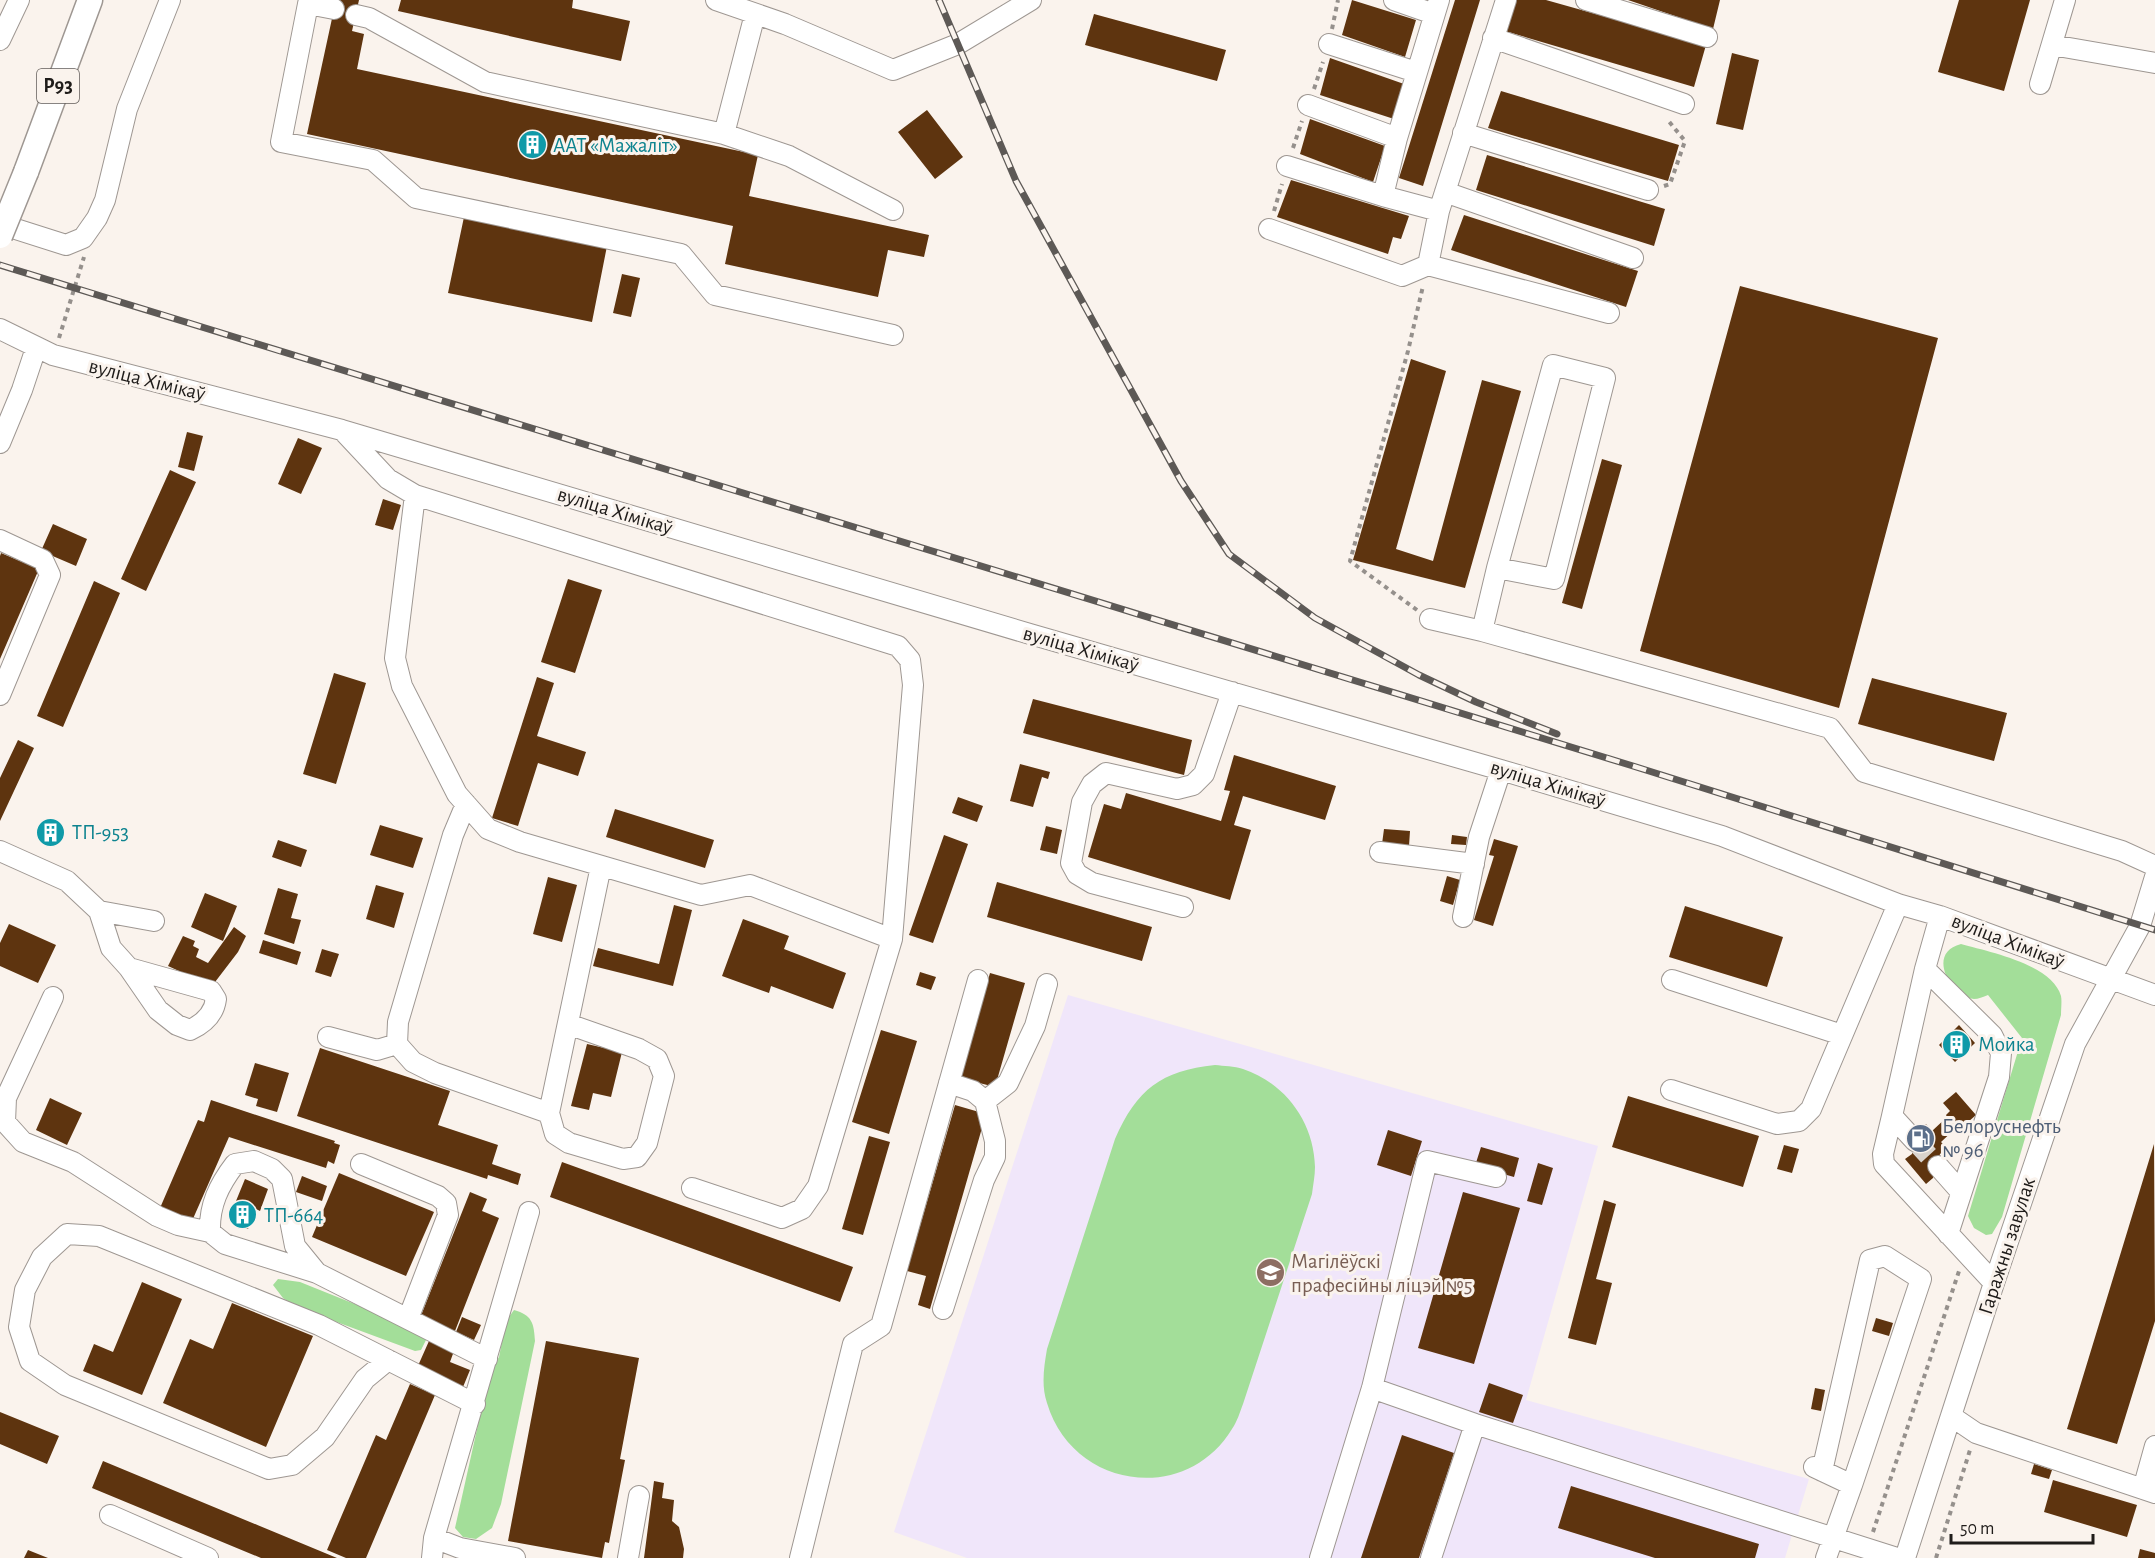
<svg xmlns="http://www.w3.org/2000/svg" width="2155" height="1558" font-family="'Alegreya Sans',sans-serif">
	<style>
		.education { fill: #f0e6fa }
		.green { fill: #a3de99 }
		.building { fill: #5e340f }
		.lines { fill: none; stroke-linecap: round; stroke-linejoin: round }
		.minor-tunnel { stroke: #d9d3cd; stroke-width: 20; stroke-dasharray: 20 10; stroke-linecap: butt }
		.minor-casing { stroke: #9e9792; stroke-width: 22 }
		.major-casing { stroke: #9e9792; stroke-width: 27 }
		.path { stroke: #95908c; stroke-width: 4; stroke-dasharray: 4.5 4.5; stroke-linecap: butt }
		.minor { stroke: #fff; stroke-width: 20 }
		.major { stroke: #fff; stroke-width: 24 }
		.rail-casing { stroke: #5d5956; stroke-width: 7 }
		.rail { stroke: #faf3ed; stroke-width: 4.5; stroke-dasharray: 14; stroke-linecap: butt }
		.major-bridge-casing { stroke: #9e9792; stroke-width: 27; stroke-linecap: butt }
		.major-bridge { stroke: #fff; stroke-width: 24 }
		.labels { text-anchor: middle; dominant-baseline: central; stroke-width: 6; stroke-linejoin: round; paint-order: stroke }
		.shield { fill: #faf3ed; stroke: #615c59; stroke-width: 1.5 }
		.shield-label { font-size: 20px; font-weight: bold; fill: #1f1c1a }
		.culture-label { font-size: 21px; fill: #0d838f; stroke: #faf3ed; text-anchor: start }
		.street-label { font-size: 21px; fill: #1f1c1a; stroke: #faf3ed }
		.service-label { font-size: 21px; fill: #4e5e75; stroke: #faf3ed; text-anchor: start }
		.education-label { font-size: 21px; fill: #785e54; stroke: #faf3ed; text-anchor: start }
	</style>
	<rect width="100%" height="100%" fill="#faf3ed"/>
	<path class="education" d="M1068,995L1598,1146L1526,1400L1809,1479L1785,1558H967L894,1532Z"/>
	<path class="green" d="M1961,944C1989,952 2052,964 2061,996C2062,1001 2061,1009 2061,1015L2002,1217L1992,1234L1986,1235L1974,1228L1968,1216L2022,1038L1988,995C1983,997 1978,999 1974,999C1950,995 1926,953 1961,944Z
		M1215,1065C1224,1066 1234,1066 1243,1069C1285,1083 1314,1122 1315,1167C1315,1176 1313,1185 1312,1194L1243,1404C1240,1412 1237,1422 1232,1429C1185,1506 1072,1488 1047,1403C1041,1385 1044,1367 1047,1349L1115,1139C1137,1089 1161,1071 1215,1065Z
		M278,1279L300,1282L422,1331L426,1340L421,1350L415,1351L296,1307L283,1298L273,1285Z
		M514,1310C532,1315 534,1323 535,1341L501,1504L492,1528L476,1539L463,1537L455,1528L490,1371L499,1357L506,1321Z"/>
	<path class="building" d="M336,0H359L352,31L364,34L357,69L758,155L749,196L929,235L924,257L888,250L878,297L725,264L733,226L307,134Z
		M401,0H573L572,8L630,21L621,61L398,11Z
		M1352,0L1416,20L1405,57L1342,35Z
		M1455,0H1480L1423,186L1399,178Z
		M1515,0H1546L1706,45L1694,87L1505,31Z
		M1628,0H1720L1713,29Z
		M1959,0H2030L2004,91L1938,72Z
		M1094,14L1226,50L1217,81L1085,45Z
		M1732,53L1759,60L1743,130L1716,124Z
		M1330,58L1404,84L1394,119L1320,95Z
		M1501,91L1679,145L1668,181L1488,128Z
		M927,110L963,157L935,179L898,132Z
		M1310,119L1385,146L1373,182L1300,154Z
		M1487,155L1665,209L1654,246L1476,190Z
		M1291,180L1409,216L1401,239L1393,237L1388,254L1277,217Z
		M1464,215L1638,271L1626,307L1451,250Z
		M464,217L607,246L592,322L448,293Z
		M622,274L640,278L631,317L613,313Z
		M1740,286L1938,338L1839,708L1640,651Z
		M1411,359L1446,371L1396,549L1433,561L1482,380L1521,391L1465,588L1353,560Z
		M187,432L203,436L194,471L178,467Z
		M298,438L322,448L301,494L278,484Z
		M1602,459L1622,465L1582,609L1562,603Z
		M170,470L196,482L146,591L121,579Z
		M383,499L401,505L393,530L375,525Z
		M53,524L87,539L76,566L41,551Z
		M1,553L39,569L0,659V556Z
		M568,579L602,590L575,673L541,662Z
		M94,581L120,593L63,727L37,716Z
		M334,673L366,683L336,784L303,774Z
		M537,677L554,683L537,736L586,752L578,776L538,763L518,826L492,818Z
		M1872,678L2007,713L1994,761L1858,724Z
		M1033,699L1192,740L1184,775L1023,733Z
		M18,740L34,748L0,821V778Z
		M1234,755L1336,786L1325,820L1243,796L1234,825L1251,830L1230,900L1088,857L1104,804L1121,809L1126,793L1221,821L1230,791L1224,790Z
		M1020,764L1050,772L1048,779L1042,777L1033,807L1010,801Z
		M958,797L983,806L977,822L952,813Z
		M615,809L714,840L705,868L606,837Z
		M44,822L63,830L57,842L39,834Z
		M380,825L423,838L413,868L370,855Z
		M1046,826L1062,830L1057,854L1040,850Z
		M1384,829L1410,831L1409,846L1382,844Z
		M944,835L968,844L933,943L909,935Z
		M1452,835L1467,837L1466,845L1451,844Z
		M1494,839L1518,846L1493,926L1474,920L1494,856L1489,855Z
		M278,840L307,850L301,867L272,857Z
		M1447,876L1460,880L1453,905L1440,901Z
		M548,877L577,885L562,942L533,934Z
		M997,882L1152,927L1142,961L987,917Z
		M376,885L404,893L394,928L366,919Z
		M278,888L298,894L291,918L301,920L294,944L264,934Z
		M205,893L237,906L223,941L191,927Z
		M674,905L692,910L673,986L593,966L598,948L659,964Z
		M1685,906L1783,937L1767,987L1669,957Z
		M743,919L789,936L784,949L846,973L833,1009L771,986L769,993L722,976Z
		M9,924L56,945L38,983L0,966V943Z
		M234,927L246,936L238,952L212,986L168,966L183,936L195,941L193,946L199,949L196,957L208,963Z
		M263,940L301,952L297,965L259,953Z
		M322,949L339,954L331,977L315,972Z
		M920,972L936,977L931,990L916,985Z
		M990,973L1025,983L995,1087L960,1078Z
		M1959,1025L1975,1043L1955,1062L1939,1045Z
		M881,1030L917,1041L889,1134L852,1122Z
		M587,1044L622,1052L611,1097L593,1093L589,1110L571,1106Z
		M320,1048L450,1091L438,1125L498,1145L492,1164L521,1174L518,1185L488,1175L487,1179L297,1116Z
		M255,1063L289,1073L277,1112L256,1106L258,1099L245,1095Z
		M1956,1092L1976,1115L1959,1130L1957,1127L1941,1142L1947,1148L1940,1154L1933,1178L1926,1184L1905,1159L1912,1154L1918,1131L1926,1124L1932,1131L1947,1117L1946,1115L1950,1111L1943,1103Z
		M1628,1096L1759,1136L1743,1187L1612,1147Z
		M50,1098L82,1113L67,1145L36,1130Z
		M211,1100L335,1141L334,1143L340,1145L334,1164L328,1161L326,1168L229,1137L192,1221L160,1208L198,1120L204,1122Z
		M955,1105L986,1114L930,1309L918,1305L926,1276L907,1271Z
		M1388,1130L1422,1141L1411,1176L1377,1165Z
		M869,1136L890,1142L863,1235L842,1229Z
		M2154,1144L2155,1321L2117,1444L2067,1429Z
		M1784,1145L1799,1149L1792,1173L1777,1169Z
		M1481,1147L1519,1158L1514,1177L1475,1166Z
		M562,1162L853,1267L840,1302L550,1197Z
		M1538,1163L1553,1168L1542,1205L1527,1201Z
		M339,1173L434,1212L406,1276L312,1237Z
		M302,1176L327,1186L322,1201L296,1192Z
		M245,1179L268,1189L260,1211L256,1209L248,1229L230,1222L238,1202L236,1201Z
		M470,1192L487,1199L482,1211L499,1218L455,1331L420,1318Z
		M1463,1192L1520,1208L1474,1364L1418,1348Z
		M1604,1200L1616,1204L1596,1279L1612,1283L1596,1345L1568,1338Z
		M142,1282L182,1299L142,1395L83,1371L94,1344L113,1352Z
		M232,1303L313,1336L266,1447L163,1403L190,1339L213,1349Z
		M462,1317L481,1325L474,1340L456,1332Z
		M1876,1318L1893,1323L1889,1336L1872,1331Z
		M429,1341L454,1351L450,1362L470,1370L463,1387L417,1368Z
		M546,1341L639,1358L620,1459L625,1460L609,1543L605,1542L602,1558L508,1541Z
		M1489,1383L1523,1395L1513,1423L1479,1412Z
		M410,1384L435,1395L366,1558H346L327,1550L376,1435L386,1440Z
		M1815,1388L1825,1390L1821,1411L1811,1409Z
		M0,1412L59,1436L47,1464L0,1444Z
		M1402,1435L1454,1453L1419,1558H1361Z
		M103,1461L337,1558H261L92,1488Z
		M2034,1464L2052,1470L2049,1479L2031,1474Z
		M2053,1480L2137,1505L2127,1537L2044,1512Z
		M654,1481L664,1483L662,1498L674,1500L672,1521L679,1527L684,1549L683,1558H644Z
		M1571,1486L1759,1544L1755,1558H1655L1558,1528Z
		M2140,1549L2155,1553V1558H2138Z
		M28,1550L48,1558H24Z"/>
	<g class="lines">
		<path class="minor-tunnel" d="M1915,1141L1938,1166"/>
		<defs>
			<path id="minor" d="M309,0L308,4L334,9
				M716,0L785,24L893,70L958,44L1031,0
				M1394,0L1434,14
				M1506,0L1439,211L1428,265L1609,313
				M1586,0L1707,37
				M308,4L281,142L373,160L416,198L681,254L715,295L893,335
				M356,15L369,18L485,82L724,134L755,14
				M1493,38L1684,104
				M0,40L19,0
				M1329,44L1416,72
				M2052,45L2155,63
				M2040,84L2065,0
				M1308,105L1397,138
				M1463,133L1648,190
				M724,134L789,156L893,210
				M1287,166L1383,196
				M1445,192L1633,258
				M1439,211L1383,196L1397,138L1439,0
				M0,224L66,245L83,238L97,218L105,200L127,109L170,0
				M1269,229L1402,276L1428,265
				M0,329L53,355L342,430L1030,634L1501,770L1722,836L1898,904L1940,916L2155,995
				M344,432L388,479L415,495L898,646L910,660L913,685L892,939L818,1186L802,1209L782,1218L692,1188
				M0,443L22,390L36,348
				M415,495L395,658L402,686L457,794L488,829L520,842L701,895L750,885L892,939
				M0,540L43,560L50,575L0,695
				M1430,619L1482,631L1830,728L1864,772L2122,851L2155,866
				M1482,631L1497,568L1553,365L1605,378L1554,579L1497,568
				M466,804L453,835L398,1022L397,1044L413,1062L435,1073L549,1113
				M0,851L67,881L99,911L111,948L129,968L158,1010L177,1025L190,1030C203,1024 214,1014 216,999L211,991L129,968
				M1380,852L1474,864
				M1183,907L1092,883L1077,874L1071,863L1082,802L1092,784L1106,773L1177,789L1193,785L1204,774L1232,692
				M99,911L154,921
				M1463,917L1479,837L1501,770
				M1925,969L1992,1035L2001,1053L1999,1077L1948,1234
				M1672,980L1842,1035
				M53,997L6,1098L5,1122L23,1142L73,1162L157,1216L178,1225L210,1232
				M568,1024L639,1049L657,1059L664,1076L647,1143L637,1157L623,1159L569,1143L555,1134L549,1113L601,866
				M328,1037L377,1050L397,1044
				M1671,1090L1777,1124L1799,1121L1811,1109L1898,904
				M985,1101L1008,1083L1035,1026L1047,984
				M1892,1116L1883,1154L1884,1164L1994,1283
				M1915,1141L1892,1116L1925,969L1940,916
				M361,1164L438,1196L446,1203L448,1215L408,1319
				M1938,1166L1961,1192
				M317,1273L225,1244L210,1232C209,1205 219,1185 235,1164L254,1161L272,1169L282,1179L295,1246L317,1273L487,1359
				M943,1309L984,1180L995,1157V1141L985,1101L973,1091L949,1083
				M388,1360L365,1379L325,1437L292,1465L269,1469L65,1385L30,1361L19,1327L25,1290L42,1257L67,1234L99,1236L319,1325L475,1404
				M1372,1388L1475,1424L1897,1558
				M1951,1416L1976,1433L2155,1493
				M1814,1467L1852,1485L1826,1558
				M1822,1471L1870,1260L1885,1256L1921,1279L1852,1485
				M2143,1489L2155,1446
				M110,1515L208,1558
				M434,1538L460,1548L515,1558
				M432,1558L434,1538L529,1212
				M628,1558L639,1496
				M800,1558L853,1344L881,1326L978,980
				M1320,1558L1372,1388L1427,1161L1496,1177
				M1431,1558L1475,1424
				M1905,1558L1994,1283L2075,1044L2140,926L2155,877"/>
			<path id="major" d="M26,172L90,0"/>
		</defs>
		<use href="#minor" class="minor-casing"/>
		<use href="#major" class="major-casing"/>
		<path class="path" d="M1332,29L1338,0
			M1314,89L1323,62
			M1293,148L1302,121
			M1664,186L1670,184L1685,141L1667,119
			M1274,211L1282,184
			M59,338L84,257
			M1417,610L1350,561L1408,351L1423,286
			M1873,1532L1959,1271
			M1936,1558L1970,1450"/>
		<use href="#minor" class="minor"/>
		<use href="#major" class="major"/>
		<defs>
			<path id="rail" d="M939,0L1016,181L1181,481L1229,554L1315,618L1419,675L1476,702L1557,734
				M0,265L1633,766L2155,930"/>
		</defs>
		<use href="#rail" class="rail-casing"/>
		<use href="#rail" class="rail"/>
		<defs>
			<path id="major-bridge" d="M0,236L26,172"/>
		</defs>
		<use href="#major-bridge" class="major-bridge-casing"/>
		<use href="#major-bridge" class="major-bridge"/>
	</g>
	<defs>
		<symbol id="building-disc" viewBox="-11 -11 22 22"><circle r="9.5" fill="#0f9aa8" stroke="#faf3ed"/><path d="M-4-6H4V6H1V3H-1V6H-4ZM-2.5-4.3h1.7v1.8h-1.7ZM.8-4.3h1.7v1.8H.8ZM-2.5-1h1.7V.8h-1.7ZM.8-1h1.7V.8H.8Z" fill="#fff"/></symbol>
		<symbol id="fuel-disc" viewBox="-11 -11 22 22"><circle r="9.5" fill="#5c6f8a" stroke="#faf3ed"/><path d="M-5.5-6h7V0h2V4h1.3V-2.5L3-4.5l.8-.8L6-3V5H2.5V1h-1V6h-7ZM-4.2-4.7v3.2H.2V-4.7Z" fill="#fff"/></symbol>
		<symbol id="university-disc" viewBox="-11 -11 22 22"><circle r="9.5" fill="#8d6e63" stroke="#faf3ed"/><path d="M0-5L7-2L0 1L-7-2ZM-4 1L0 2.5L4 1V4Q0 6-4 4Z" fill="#fff"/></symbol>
	</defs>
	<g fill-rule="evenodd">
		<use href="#building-disc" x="516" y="128" width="33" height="33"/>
		<use href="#building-disc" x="34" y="816" width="33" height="33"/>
		<use href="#building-disc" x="1940" y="1028" width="33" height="33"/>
		<use href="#fuel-disc" x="1904" y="1122" width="33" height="33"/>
		<use href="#building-disc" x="226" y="1198" width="33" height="33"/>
		<use href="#university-disc" x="1254" y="1256" width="33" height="33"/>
	</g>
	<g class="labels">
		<rect class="shield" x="37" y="69" width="42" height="34" rx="4.5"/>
		<g class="shield-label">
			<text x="58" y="86">Р93</text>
		</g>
		<g class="culture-label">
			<text x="553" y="145">ААТ «Мажаліт»</text>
			<text x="72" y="832">ТП-953</text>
			<text x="1978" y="1044">Мойка</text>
			<text x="264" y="1215">ТП-664</text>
		</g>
		<g class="street-label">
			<text transform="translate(147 380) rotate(14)">вуліца Хімікаў</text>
			<text transform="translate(615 511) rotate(17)">вуліца Хімікаў</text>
			<text transform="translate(1081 649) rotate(16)">вуліца Хімікаў</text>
			<text transform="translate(1548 784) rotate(17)">вуліца Хімікаў</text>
			<text transform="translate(2008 941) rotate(21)">вуліца Хімікаў</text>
			<text transform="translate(2007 1246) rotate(-72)">Гаражны завулак</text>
		</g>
		<g class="service-label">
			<text x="1942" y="1126">Белоруснефть<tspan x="1942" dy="24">№ 96</tspan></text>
		</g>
		<g class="education-label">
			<text x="1291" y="1261">Магілёўскі<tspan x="1291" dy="24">прафесійны ліцэй №5</tspan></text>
		</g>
	</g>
	<path d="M1951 1534v9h142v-9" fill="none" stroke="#1f1c1a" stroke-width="3"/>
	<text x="1960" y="1534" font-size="18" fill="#1f1c1a" stroke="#faf3ed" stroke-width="4.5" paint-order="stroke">50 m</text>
</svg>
